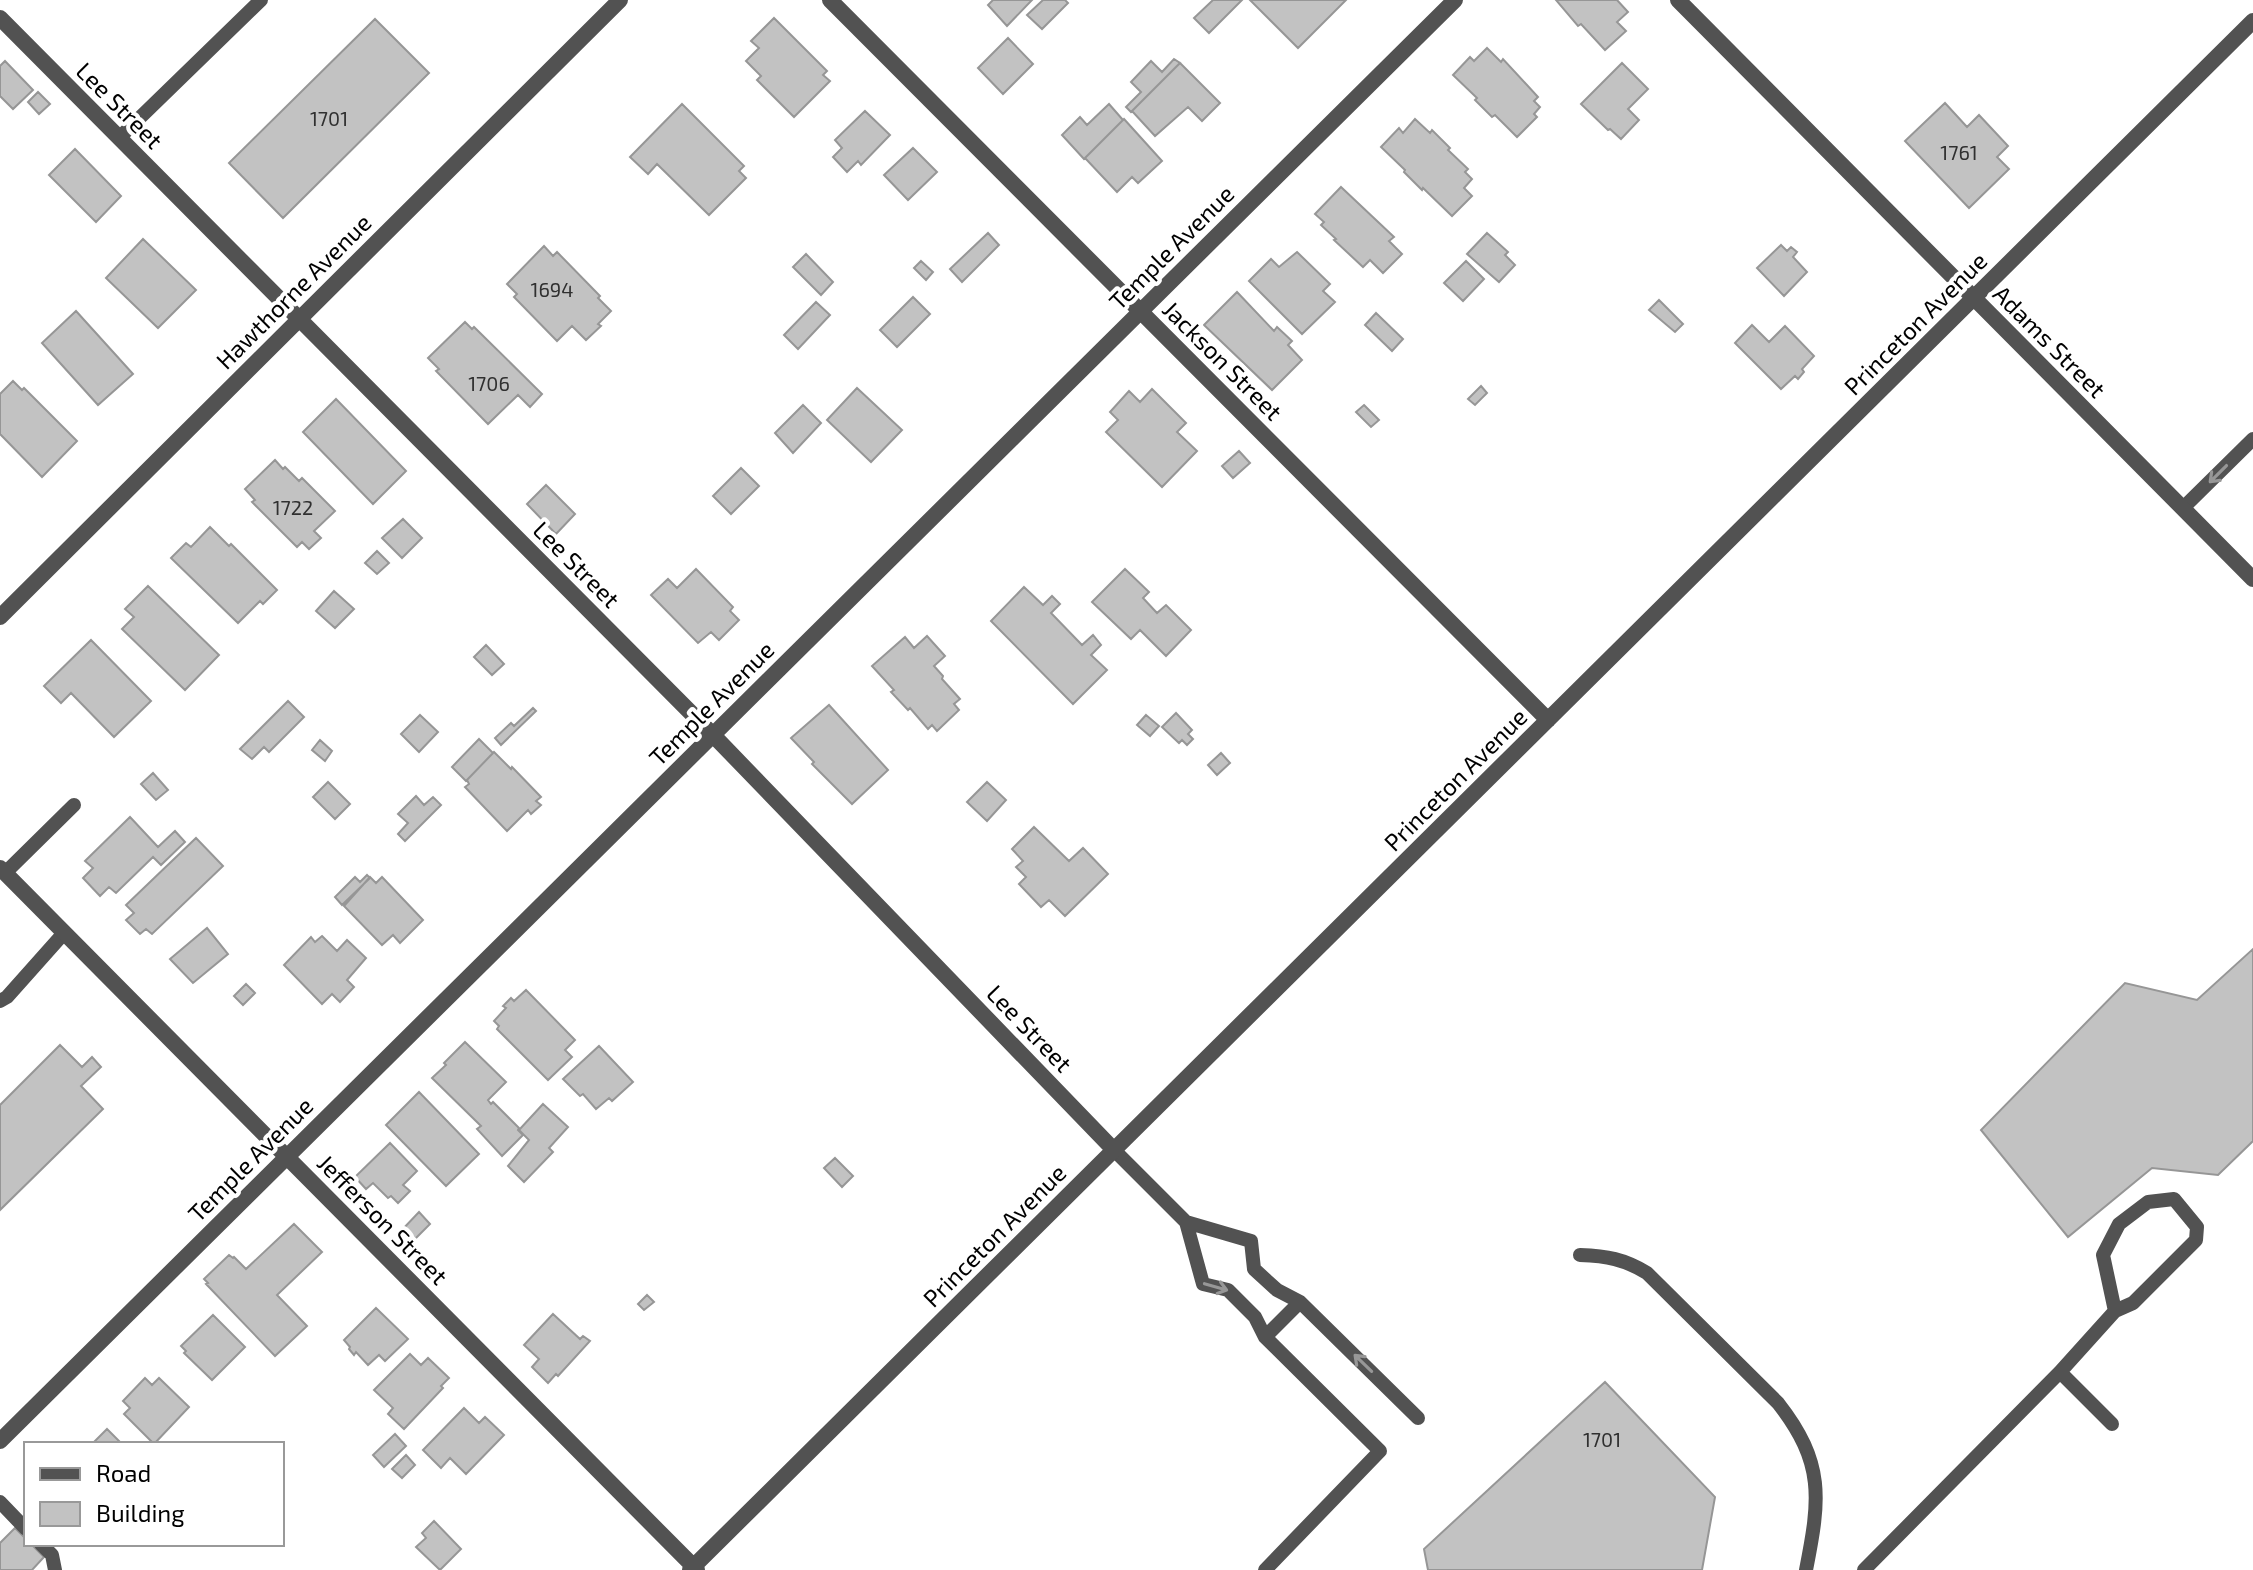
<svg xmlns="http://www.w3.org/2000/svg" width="2253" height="1570" font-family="'Exo 2',sans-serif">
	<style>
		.building { fill: #c2c2c2; stroke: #969696; stroke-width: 2 }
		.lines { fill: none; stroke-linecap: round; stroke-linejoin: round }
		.service { stroke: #525252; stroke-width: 14 }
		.minor { stroke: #525252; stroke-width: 16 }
		.oneway { stroke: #979797 }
		.labels { text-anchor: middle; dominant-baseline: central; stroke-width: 8; stroke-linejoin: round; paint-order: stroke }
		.number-label { font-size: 20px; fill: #303030 }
		.street-label { font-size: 24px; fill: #000; stroke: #fff }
	</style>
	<rect width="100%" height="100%" fill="#fff"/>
	<path class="building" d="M993,0H1032L1007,26L988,5Z
		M1043,0H1065L1068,3L1042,29L1027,15Z
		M1213,0H1242L1209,33L1194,18Z
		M1250,0H1346L1298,48Z
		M1556,0H1617L1628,12L1617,22L1626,31L1605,50L1581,24L1578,26Z
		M774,18L827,71L823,75L830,81L794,117L757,80L761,76L746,61L759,48L751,41Z
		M375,19L429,73L283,218L229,163Z
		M1008,38L1033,64L1003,94L978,68Z
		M1487,48L1501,62L1503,59L1538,97L1534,101L1540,107L1534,114L1537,117L1517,137L1495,115L1492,117L1475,100L1477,98L1453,75L1470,57L1474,61Z
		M1174,59L1180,63L1131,112L1126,107L1141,92L1131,82L1151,61L1162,72Z
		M5,61L33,90L13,109L0,96V66Z
		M1180,63L1220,103L1202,121L1188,107L1155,136L1132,111Z
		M1622,63L1648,89L1628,109L1639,120L1621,139L1610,129L1608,130L1581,104Z
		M38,92L50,104L39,114L28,102Z
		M1945,103L1967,127L1979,115L2008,146L1997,157L2009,169L1969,208L1905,141Z
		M682,104L744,166L739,171L746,178L709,215L657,164L648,174L630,157Z
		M1109,104L1123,120L1084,159L1062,135L1080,117L1087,125Z
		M865,111L890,135L861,165L858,161L847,172L833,157L842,148L835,140Z
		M1124,119L1162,161L1138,183L1132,177L1117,192L1085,158Z
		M1415,119L1430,133L1432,130L1450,148L1448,150L1468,169L1465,172L1472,179L1464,188L1472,196L1452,216L1423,188L1422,190L1404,172L1405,170L1381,147L1399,128L1403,133Z
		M913,148L937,172L908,200L884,175Z
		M75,149L121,196L96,222L49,175Z
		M1341,187L1394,237L1389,241L1402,254L1383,273L1370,260L1363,267L1334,240L1336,239L1321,225L1324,222L1315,214Z
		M988,233L999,245L962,282L950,269Z
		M1487,233L1508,252L1505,255L1515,265L1499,282L1467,254Z
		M143,239L196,290L158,328L106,278Z
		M1781,245L1787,251L1791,247L1797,252L1793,257L1807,272L1784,296L1757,268Z
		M544,246L553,256L557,252L600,296L598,298L611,311L598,324L601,326L586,340L572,326L557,341L514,297L517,294L507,284Z
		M1297,252L1330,284L1323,291L1335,302L1302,334L1249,281L1271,259L1279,267Z
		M806,254L833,282L821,295L793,267Z
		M921,261L933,272L926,280L914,268Z
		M1466,261L1484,279L1463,301L1444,283Z
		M1237,292L1274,331L1277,327L1292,341L1288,345L1302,360L1272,390L1204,325Z
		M913,297L930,314L897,347L880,330Z
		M1659,300L1683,324L1675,332L1649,310Z
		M816,302L830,315L798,349L784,335Z
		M76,311L133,374L98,405L42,343Z
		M1376,313L1403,339L1392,351L1365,325Z
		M465,322L472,329L474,327L542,394L530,407L518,395L488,424L436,371L439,369L428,358Z
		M1752,325L1769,342L1785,326L1814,356L1802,369L1804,372L1798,379L1795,376L1781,389L1735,343Z
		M13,381L22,390L24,388L77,441L42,477L0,434V394Z
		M1481,386L1487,393L1475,405L1468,399Z
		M857,388L902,430L871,462L827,420Z
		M1152,389L1186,423L1177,432L1197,451L1162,487L1106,432L1118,420L1110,412L1129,391L1140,402Z
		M336,399L406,471L373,504L303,432Z
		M803,405L821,423L793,453L775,433Z
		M1364,405L1379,420L1371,427L1356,412Z
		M1239,451L1250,463L1233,478L1222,466Z
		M275,460L283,469L285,467L299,481L302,478L335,511L314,531L321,538L309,549L302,542L297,547L252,502L255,500L245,489Z
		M741,468L759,486L731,514L713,496Z
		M546,485L575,514L556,534L527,504Z
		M403,519L422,538L402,558L382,538Z
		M210,527L229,546L231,544L277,590L263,604L260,601L238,623L171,558L186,543L191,547Z
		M377,551L389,563L377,574L365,563Z
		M696,569L733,607L730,611L739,620L719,640L711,632L698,643L651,595L668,579L677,588Z
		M1125,569L1149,592L1143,598L1157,613L1166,605L1191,630L1166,656L1140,630L1131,639L1092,602Z
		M148,586L219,655L185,690L122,629L134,617L125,609Z
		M1024,587L1043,605L1052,596L1060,604L1051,613L1082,645L1093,635L1101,645L1091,655L1107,670L1073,704L991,621Z
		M334,591L354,609L335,628L316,611Z
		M927,636L945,656L934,666L943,676L942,679L960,699L954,704L959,710L937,731L932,725L928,729L910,708L908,710L891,692L894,690L872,666L905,637L914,648Z
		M91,640L151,701L114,737L71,693L61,703L44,686Z
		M486,645L504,664L492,675L474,657Z
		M288,701L304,717L269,752L264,747L252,759L240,749Z
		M829,705L888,770L852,804L812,764L814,762L791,738Z
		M533,708L536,711L501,745L495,738L511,723L514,726Z
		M1176,713L1192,730L1188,734L1193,739L1187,745L1182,740L1179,743L1162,727Z
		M420,715L438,732L419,752L401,734Z
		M1146,715L1159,726L1150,736L1137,725Z
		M479,739L493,753L466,781L452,767Z
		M320,740L332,751L325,761L312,750Z
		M494,752L511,769L512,767L541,797L536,801L541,805L531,814L528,810L507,831L465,787L469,784L467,780Z
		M1221,753L1230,763L1217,775L1208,765Z
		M153,773L168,790L156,800L141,784Z
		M328,782L350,804L335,819L313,797Z
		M987,782L1006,800L987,821L967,802Z
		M416,796L424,805L433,797L441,805L405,841L398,834L408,823L398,814Z
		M130,817L158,847L175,831L185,842L161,865L153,857L116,893L109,887L100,896L83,878L93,868L85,861Z
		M1034,827L1069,861L1083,848L1108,874L1065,916L1049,900L1041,907L1019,884L1026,877L1016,867L1023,861L1012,849Z
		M196,838L223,866L152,934L146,929L140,934L126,920L134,913L126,905Z
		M367,875L370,878L342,905L335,897L355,877L360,882Z
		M370,877L376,883L382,877L423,920L400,943L393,935L382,945L344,906Z
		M207,928L228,954L193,983L170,959Z
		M322,936L337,951L347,940L366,958L347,980L354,987L340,1002L332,994L322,1004L284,965L311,937L315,942Z
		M2253,949V1141L2218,1175L2152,1168L2068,1237L1981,1130L2125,983L2197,1000Z
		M246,984L255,993L243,1005L234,996Z
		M526,990L575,1040L565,1050L572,1057L548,1080L497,1029L499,1026L494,1021L506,1008L503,1006L511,998L514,1001Z
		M465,1042L506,1082L488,1100L491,1104L493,1102L519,1128L518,1130L523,1135L502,1156L477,1129L481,1126L432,1078L446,1065L444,1063Z
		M60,1045L82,1067L92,1057L101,1067L81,1086L103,1109L0,1210V1105Z
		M599,1046L633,1082L612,1101L609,1098L596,1109L583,1094L580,1096L563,1079Z
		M419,1092L479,1154L446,1186L386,1125Z
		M543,1104L568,1127L549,1148L553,1152L524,1182L508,1166L529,1140L519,1130Z
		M390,1143L417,1171L403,1185L410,1191L398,1203L391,1196L388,1198L373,1183L366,1189L355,1177Z
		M835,1158L853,1176L842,1187L824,1168Z
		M419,1212L430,1224L411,1243L400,1232Z
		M294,1224L322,1252L277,1295L307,1326L275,1356L206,1284L208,1283L204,1279L229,1255L233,1258L234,1257L246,1269Z
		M647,1295L654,1302L644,1310L638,1304Z
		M376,1308L408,1339L385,1361L379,1355L368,1365L356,1352L354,1355L349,1349L350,1347L344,1340Z
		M553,1314L580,1339L583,1336L590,1341L558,1376L556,1374L548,1383L532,1367L539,1359L524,1345Z
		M213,1315L245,1347L212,1380L184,1353L186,1351L181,1346Z
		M410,1354L421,1365L428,1358L449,1378L441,1386L443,1388L404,1429L388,1414L393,1408L374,1390Z
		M145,1378L152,1385L159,1378L189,1407L154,1444L124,1414L130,1408L123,1401Z
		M1605,1382L1715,1497L1702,1570H1428L1424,1549Z
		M464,1408L479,1423L485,1417L504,1435L466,1474L450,1458L441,1468L423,1450Z
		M107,1429L122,1444H92Z
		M395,1434L406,1446L384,1467L373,1455Z
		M406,1455L415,1465L402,1478L392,1469Z
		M434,1521L461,1549L440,1570L416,1547L426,1538L422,1533Z
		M15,1528L26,1539V1544H31L44,1557L32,1570H0V1543Z"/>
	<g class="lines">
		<path class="service" d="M119,138L261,0
			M2183,508L2253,439
			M5,873L74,805
			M0,1001L7,997L64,933
			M1114,1150L1186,1222L1251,1241L1254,1269L1277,1290L1300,1302L1418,1418
			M1186,1222L1203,1284L1228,1290L1255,1317L1265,1337L1380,1451L1265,1570
			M1580,1255C1607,1256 1624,1259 1647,1273L1778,1403C1825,1463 1820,1499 1806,1570
			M1265,1337L1300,1302
			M2060,1372L2112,1424
			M0,1502L26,1529
			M41,1544L52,1555L55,1570
			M1864,1570L2060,1372L2115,1311L2103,1255L2119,1224L2148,1202L2174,1199L2197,1227L2196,1240L2133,1303L2115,1311"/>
		<path class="minor" d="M830,0L1548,720
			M1678,0L2253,579
			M0,18L713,735L1114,1150
			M0,617L620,0
			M0,868L697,1570
			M0,1441L1455,0
			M690,1570L2253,21"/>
	</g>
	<defs><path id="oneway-shaft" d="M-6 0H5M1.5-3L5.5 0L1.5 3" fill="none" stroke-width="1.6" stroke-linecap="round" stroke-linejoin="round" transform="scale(2)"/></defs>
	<g class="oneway">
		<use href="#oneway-shaft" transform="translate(2218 474) rotate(135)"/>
		<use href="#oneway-shaft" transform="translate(1216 1287) rotate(16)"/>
		<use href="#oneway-shaft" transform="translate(1363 1363) rotate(-136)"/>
	</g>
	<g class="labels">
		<g class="number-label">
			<text x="329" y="118">1701</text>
			<text x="1959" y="152">1761</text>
			<text x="552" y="289">1694</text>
			<text x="489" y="383">1706</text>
			<text x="293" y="507">1722</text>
			<text x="1602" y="1439">1701</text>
		</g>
		<g class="street-label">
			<text transform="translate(120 105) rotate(45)">Lee Street</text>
			<text transform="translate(1171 247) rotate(-45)">Temple Avenue</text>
			<text transform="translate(293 291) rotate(-45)">Hawthorne Avenue</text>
			<text transform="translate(1915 323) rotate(-45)">Princeton Avenue</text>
			<text transform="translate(2050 341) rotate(45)">Adams Street</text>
			<text transform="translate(1223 360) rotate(45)">Jackson Street</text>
			<text transform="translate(577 564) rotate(45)">Lee Street</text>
			<text transform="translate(711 703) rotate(-45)">Temple Avenue</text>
			<text transform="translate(1455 779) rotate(-45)">Princeton Avenue</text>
			<text transform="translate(1030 1028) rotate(46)">Lee Street</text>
			<text transform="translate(250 1159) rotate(-45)">Temple Avenue</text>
			<text transform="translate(383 1219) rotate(45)">Jefferson Street</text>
			<text transform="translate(994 1235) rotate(-45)">Princeton Avenue</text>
		</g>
	</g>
	<rect x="24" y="1442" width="260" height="104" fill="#ffffff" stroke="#999999" stroke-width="2"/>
	<rect x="40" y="1468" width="40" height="12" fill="#525252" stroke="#999999" stroke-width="2"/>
	<text x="96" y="1482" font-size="24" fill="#000000">Road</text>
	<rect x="40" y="1502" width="40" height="24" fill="#c2c2c2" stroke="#999999" stroke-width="2"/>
	<text x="96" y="1522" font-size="24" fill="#000000">Building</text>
</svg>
